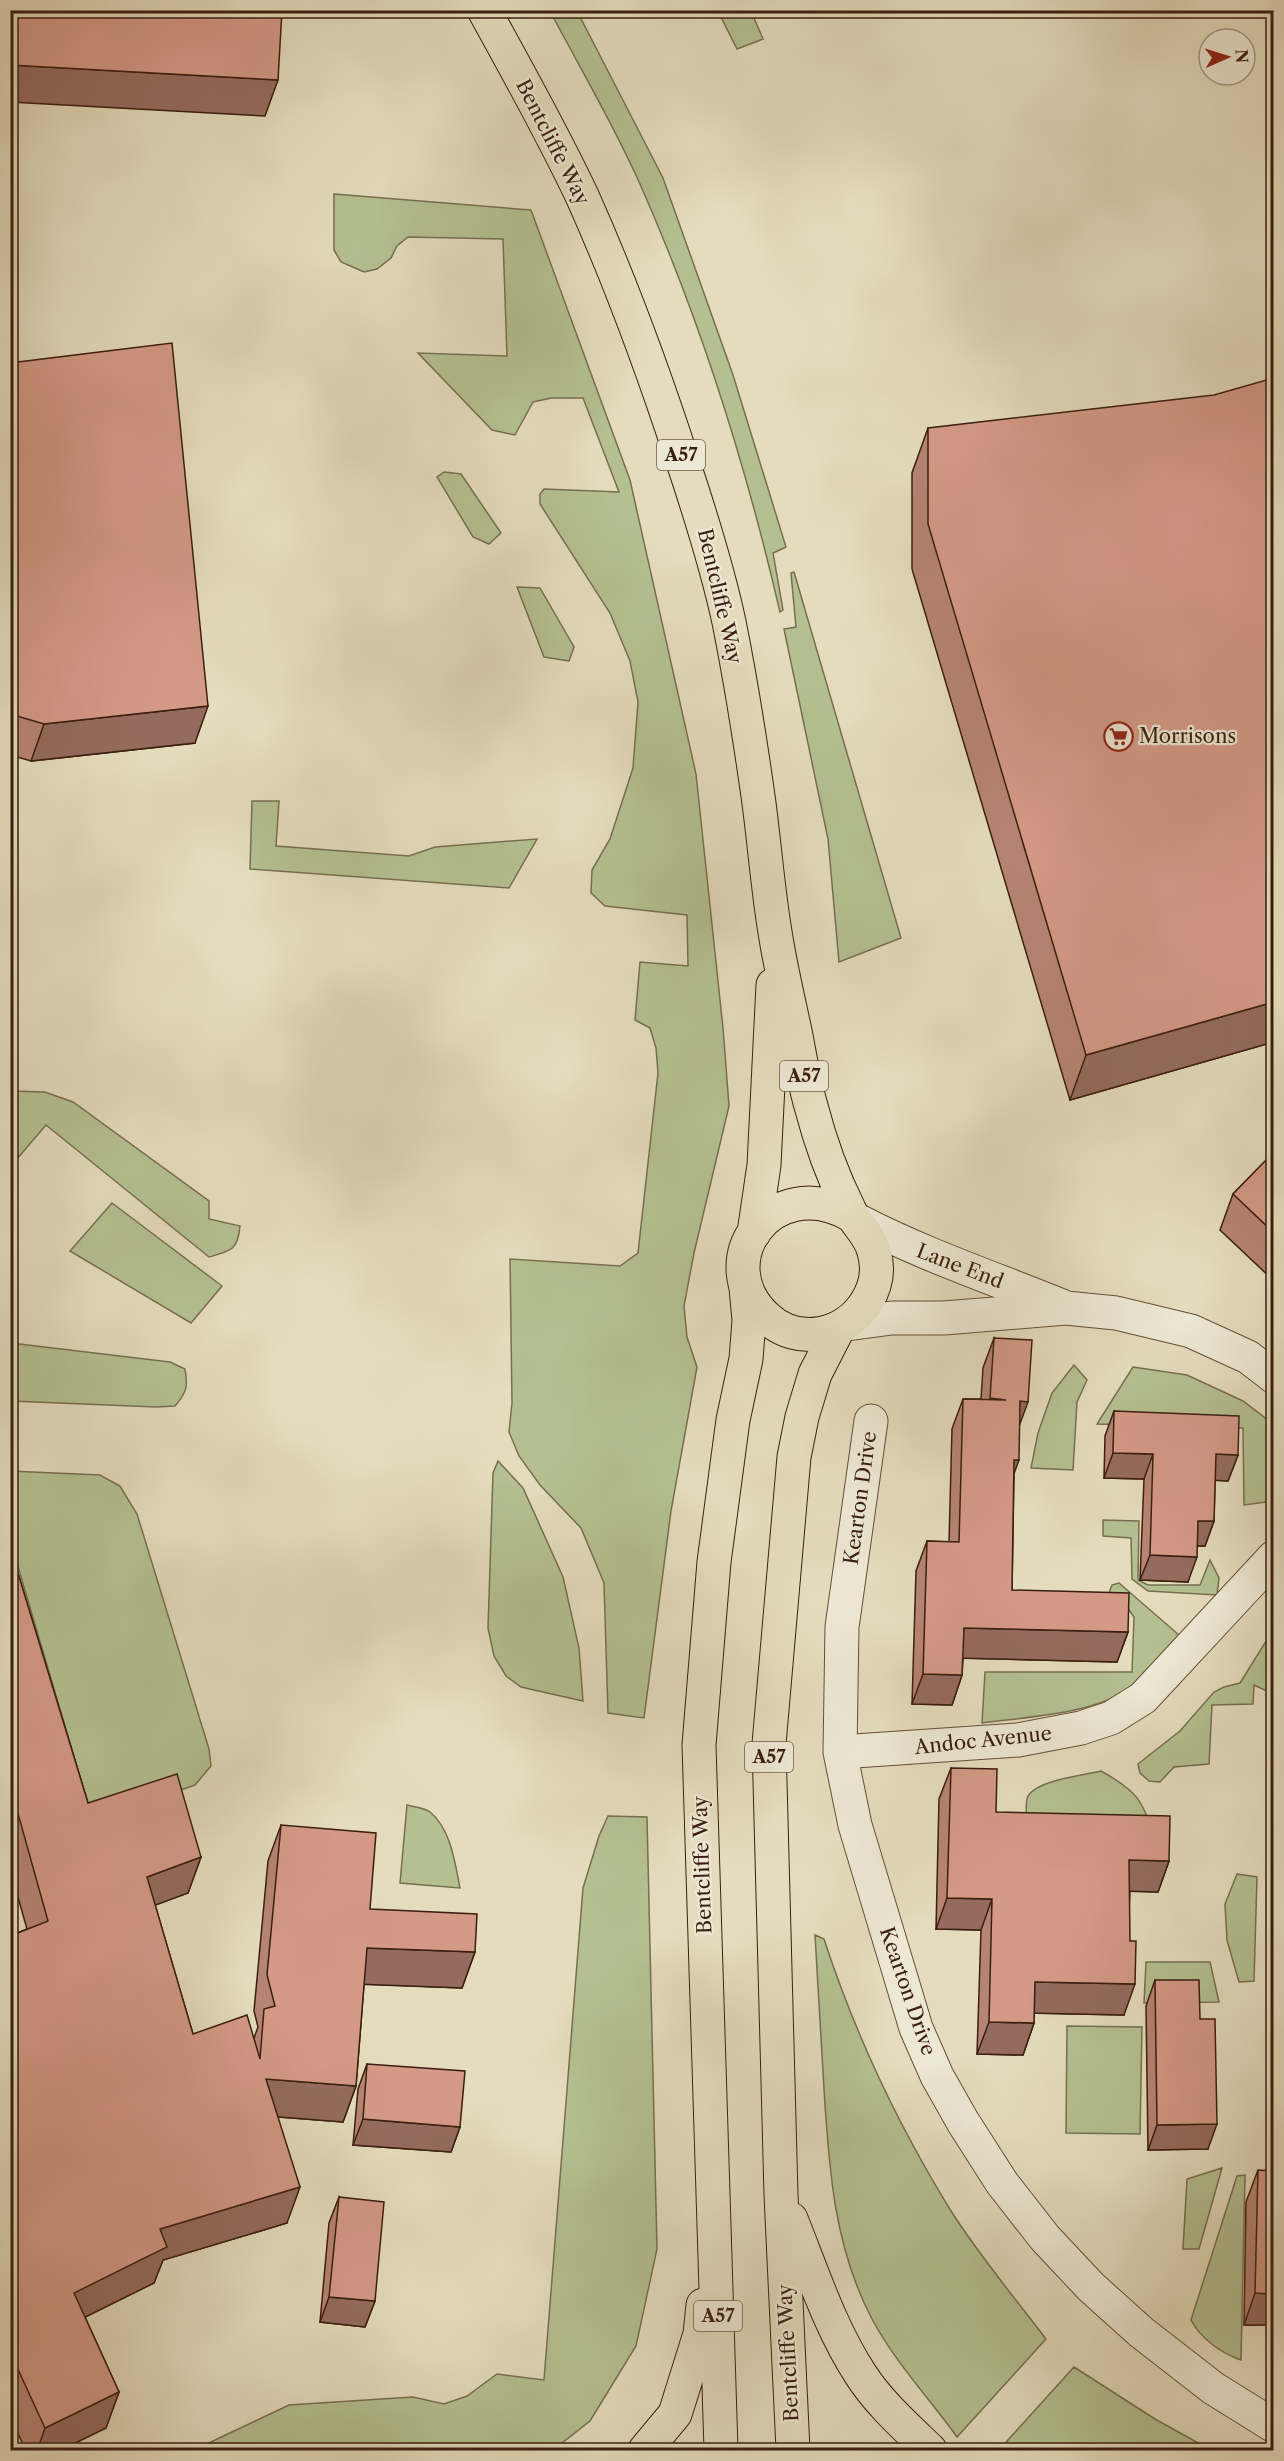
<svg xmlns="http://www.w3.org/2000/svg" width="1284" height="2461" font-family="'Libre Caslon Text',serif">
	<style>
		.green { fill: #b4c091; stroke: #776f50; stroke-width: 1.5 }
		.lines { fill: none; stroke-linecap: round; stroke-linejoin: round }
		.minor-casing { stroke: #644e3a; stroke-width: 35 }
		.major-casing { stroke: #3a1e0f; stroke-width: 35 }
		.minor { stroke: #ede8d4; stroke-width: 33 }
		.major { stroke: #e4dcbd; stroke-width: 33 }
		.wall { fill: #b68474; stroke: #3a1e0f; stroke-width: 1.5 }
		.shaded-wall { fill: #946b5e; stroke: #3a1e0f; stroke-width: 1.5 }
		.building { fill: #d49987; stroke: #3a1e0f; stroke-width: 1.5 }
		.labels { text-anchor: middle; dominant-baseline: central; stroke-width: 4.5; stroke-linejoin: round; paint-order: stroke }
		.shield { fill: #ede8d4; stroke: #705b4a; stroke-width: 1.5 }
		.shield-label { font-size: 18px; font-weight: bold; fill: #3a1e0f }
		.street-label { font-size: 20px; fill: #3a1e0f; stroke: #ede8d4 }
		.poi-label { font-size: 20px; fill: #3a1e0f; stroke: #ede8d4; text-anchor: start }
	</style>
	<rect width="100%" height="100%" fill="#e4dcbd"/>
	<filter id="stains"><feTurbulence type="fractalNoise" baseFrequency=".00333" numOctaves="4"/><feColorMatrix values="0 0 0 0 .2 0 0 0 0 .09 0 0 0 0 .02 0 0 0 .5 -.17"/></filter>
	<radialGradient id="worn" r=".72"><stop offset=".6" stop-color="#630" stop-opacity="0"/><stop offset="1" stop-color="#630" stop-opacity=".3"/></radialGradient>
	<path class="green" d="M550,11H577L663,178L733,375L786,547L773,553L783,610L780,612C746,465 701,322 640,184C614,125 580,68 550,11Z
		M718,11H751L763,39L737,49Z
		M334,194L531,210L630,480L696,774L723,1028L729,1106L694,1253L684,1306L687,1337L697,1367L671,1511L644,1718L608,1713L604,1583L581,1528L540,1485L519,1456L509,1432L512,1403L510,1259L620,1266L638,1253L658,1073L656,1048L650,1028L635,1020L640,962L688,966L687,915L605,906L591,893L592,870L610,839L633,768L638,702L630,661L610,613L540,504V494L544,489L619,492L583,398H551L533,402L515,435L492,430L418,353L507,356L503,239L408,237L397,246L391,258L377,269L364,272L341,262L334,250Z
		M444,472L461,474L501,533L489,544L473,537L437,477Z
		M794,572L901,938L839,962L828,839L784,629L796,627L791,573Z
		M517,587L540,588L574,647L569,661L544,657Z
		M252,801H279L276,846L409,856L435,847L537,839L509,888L250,869Z
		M11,1091L45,1092L73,1102L209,1201V1219L240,1226C238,1250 231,1251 209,1257L46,1125L11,1166Z
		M112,1203L222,1286L191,1323L70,1251Z
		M11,1343L170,1362L185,1369C188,1386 187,1392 175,1406L156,1407L11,1401Z
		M1074,1365L1087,1380L1077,1402L1073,1470L1031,1468L1038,1433L1052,1393Z
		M1133,1367L1187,1375L1243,1401L1273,1424V1501L1244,1505L1243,1428L1097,1424Z
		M498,1461L523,1488L563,1577L579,1648L583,1701L521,1687L506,1676L494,1656L488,1628L493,1473Z
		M10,1471L100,1475L120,1486L137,1514L209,1749L211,1766L195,1785L93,1821L11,1543Z
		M1103,1520L1139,1521L1138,1580L1148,1585H1200L1210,1560L1219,1578L1217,1595L1148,1591L1132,1579L1131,1538L1103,1536Z
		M1119,1583L1179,1635C1166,1650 1154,1667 1140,1680C1103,1715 1030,1716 982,1723L985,1672H1132L1134,1617L1122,1600L1108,1596L1112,1585Z
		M1273,1630V1694L1254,1685L1253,1704L1212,1705L1209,1764L1174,1767L1160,1782L1149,1781L1140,1773L1138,1764L1180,1731L1214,1692L1224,1687L1240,1683Z
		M1101,1771C1137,1791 1143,1800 1155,1839L1027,1838C1027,1826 1025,1811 1027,1799C1031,1781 1084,1775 1101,1771Z
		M407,1805C413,1807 425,1808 430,1812C451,1829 455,1863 460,1888L400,1883Z
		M608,1816L647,1817L657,2249L636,2346L590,2421L553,2450H194L289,2405L413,2397L444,2404L467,2396L497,2374L544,2380L583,1888L599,1836Z
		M1237,1874L1257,1877L1254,1981L1239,1982L1227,1940L1225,1904Z
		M815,1935L824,1939C855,2034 898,2125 951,2211C979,2255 1014,2297 1046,2339L957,2437C929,2398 895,2362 872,2319C834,2247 829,2169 824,2089C821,2038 818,1986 815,1935Z
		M1146,1962H1210L1219,2002L1144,2003Z
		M1067,2026L1142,2027L1140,2134L1066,2133Z
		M1222,2168L1199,2249H1183L1187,2179Z
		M1245,2175L1241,2360C1221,2353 1201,2339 1191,2320L1237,2176Z
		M1074,2367L1155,2419L1211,2450H999Z"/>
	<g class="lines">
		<defs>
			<path id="minor" d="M857,1220C922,1254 993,1278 1062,1306
				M847,1324L892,1318H944L1066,1308L1116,1313L1191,1331L1248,1357L1274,1377
				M871,1421L842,1627L840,1752L855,1825L916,2028L937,2076L963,2122L1002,2183L1045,2238L1091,2287L1141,2332L1213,2388L1274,2426
				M840,1752L1018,1740L1081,1728L1111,1718L1143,1698L1274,1557"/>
			<path id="major" d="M484,10C518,72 553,134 583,198C621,283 653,370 682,459C700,513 717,566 729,622C740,677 749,733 757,789C764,836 767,884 775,932C780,965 788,998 795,1031C800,1056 804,1082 811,1106C820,1141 833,1177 849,1209C856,1225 870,1234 874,1252C879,1269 876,1286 867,1301C846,1336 798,1347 766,1317C707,1263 771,1170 851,1215
				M754,1233L764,1165L773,985
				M791,2219C812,2271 830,2328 861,2375C879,2403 906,2427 930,2450
				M645,2450L675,2414L700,2334L703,2305
				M721,2450L699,1745L714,1562L733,1420L746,1359L749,1320L746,1288
				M793,2450L781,2195L769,1744L794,1457L802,1417L815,1374L838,1329"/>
		</defs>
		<use href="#minor" class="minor-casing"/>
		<use href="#major" class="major-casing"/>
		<use href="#minor" class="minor"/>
		<use href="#major" class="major"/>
	</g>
	<path class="wall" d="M10,363L195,743L31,761L10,755Z
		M928,428L1274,1042L1070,1100L912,569V473Z
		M1274,1152V1281L1220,1230L1233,1194Z
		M994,1338L1019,1426L1014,1473L1012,1590L1128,1632L1117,1662L963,1658L962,1675L952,1705L912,1704L916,1571L927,1541L949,1542L952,1429L963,1399H981L983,1368Z
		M1114,1411L1238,1455L1228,1481L1215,1480L1214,1521L1205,1546H1197L1188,1582L1140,1580L1144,1479L1104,1478L1105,1436Z
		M10,1547L88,1803L201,1857L188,1893L155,1905L193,2034L254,2038L258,2027L254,2011L268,1861L281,1825L370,1909L475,1952L462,1988L364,1984L356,2086L343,2122L278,2117L287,2223L163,2260L154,2283L85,2317L119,2392L106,2428L59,2451H26L10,2416V1936L27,1929L10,1869Z
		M951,1768L996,1812L1169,1861L1158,1892L1130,1891L1124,2015L1034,2013V2023L1023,2055L977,2054L981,1930L936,1929L939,1799Z
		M1155,1980L1200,2019L1208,2149L1148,2150L1146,2006Z
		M367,2064L460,2127L451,2152L353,2145L358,2089Z
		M1258,2170L1274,2325H1244L1246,2202Z
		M339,2197L375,2301L365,2327L320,2322L329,2223Z"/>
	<path class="shaded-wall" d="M10,65L278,80L265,116L10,102Z
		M208,706L195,743L31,761L44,724Z
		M1274,1002V1042L1070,1100L1086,1055Z
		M1020,1401L1028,1402L1017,1432Z
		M1113,1453L1153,1454L1144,1479L1104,1478Z
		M1216,1454L1238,1455L1228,1481L1207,1480Z
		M1014,1460H1019L1008,1490Z
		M1198,1521H1214L1205,1546H1189Z
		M1150,1555L1197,1557L1188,1582L1140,1580Z
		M964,1628L1128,1632L1117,1662L953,1658Z
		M923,1674L962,1675L952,1705L912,1704Z
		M201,1857L188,1893L134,1913L147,1877Z
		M1129,1860L1169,1861L1158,1892L1118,1891Z
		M947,1898L992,1899L981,1930L936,1929Z
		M367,1948L475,1952L462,1988L354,1984Z
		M1035,1982L1135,1984L1124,2015L1024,2013Z
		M989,2022L1034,2023L1023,2055L977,2054Z
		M266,2079L356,2086L343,2122L253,2115Z
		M363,2119L460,2127L451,2152L353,2145Z
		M1217,2124L1208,2149L1148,2150L1157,2125Z
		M300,2187L287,2223L163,2260L154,2283L61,2329L74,2293L160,2229Z
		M1255,2293L1274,2294V2325H1244Z
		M329,2297L375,2301L365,2327L320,2322Z
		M119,2392L106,2428L59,2451H37L45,2428Z"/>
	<path class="building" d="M10,10H282L278,80L10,65Z
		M172,343L208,706L44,724L10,714V363Z
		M1274,378V1002L1086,1055L928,524V428L1214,395Z
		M1274,1152V1233L1233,1194Z
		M994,1338L1032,1340L1028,1402L1020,1401L1019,1460H1014L1012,1590L1129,1593L1128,1632L964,1628L962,1675L923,1674L927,1541L959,1542L963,1399L1006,1400L990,1398Z
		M1114,1411L1239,1416L1238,1455L1216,1454L1214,1521H1198L1197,1557L1150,1555L1153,1454L1113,1453Z
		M10,1547L88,1803L177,1774L201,1857L147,1877L193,2034L247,2015L260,2059L264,2009L275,2006L267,1975L281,1825L376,1833L370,1909L477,1914L475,1952L367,1948L356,2086L266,2079L300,2187L160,2229L167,2247L74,2293L119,2392L45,2428L10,2352V1936L48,1921L10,1785Z
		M951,1768L997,1769L996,1812L1170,1816L1169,1861L1129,1860L1130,1941H1136L1135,1984L1035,1982L1034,2023L989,2022L992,1899L947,1898Z
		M1155,1980H1199L1200,2019H1215L1217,2124L1157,2125Z
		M367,2064L465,2071L460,2127L363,2119Z
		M1258,2170L1274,2171V2294L1255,2293Z
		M339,2197L384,2202L375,2301L329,2297Z"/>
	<defs>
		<symbol id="supermarket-ring" viewBox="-11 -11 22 22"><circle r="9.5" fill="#ede8d4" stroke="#8f2418" stroke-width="1.5"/><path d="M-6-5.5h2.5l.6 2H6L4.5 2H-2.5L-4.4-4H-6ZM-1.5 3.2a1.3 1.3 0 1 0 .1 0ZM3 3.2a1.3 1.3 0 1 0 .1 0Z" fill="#8f2418"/></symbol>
	</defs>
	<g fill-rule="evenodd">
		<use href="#supermarket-ring" x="1102" y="720" width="33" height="33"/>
	</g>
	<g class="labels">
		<g class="shield">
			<rect x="657" y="440" width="48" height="30" rx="4.5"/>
			<rect x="780" y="1061" width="48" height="30" rx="4.5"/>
			<rect x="745" y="1742" width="48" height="30" rx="4.5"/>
			<rect x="694" y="2301" width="48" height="30" rx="4.5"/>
		</g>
		<g class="shield-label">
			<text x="681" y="455">A57</text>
			<text x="804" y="1076">A57</text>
			<text x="769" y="1757">A57</text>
			<text x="718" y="2316">A57</text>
		</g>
		<g class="street-label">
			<text transform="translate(553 142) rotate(63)">Bentcliffe Way</text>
			<text transform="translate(720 596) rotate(77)">Bentcliffe Way</text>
			<text transform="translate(960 1266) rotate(21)">Lane End</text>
			<text transform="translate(860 1498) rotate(-82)">Kearton Drive</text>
			<text transform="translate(983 1740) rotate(-6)">Andoc Avenue</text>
			<text transform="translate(702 1865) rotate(-92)">Bentcliffe Way</text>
			<text transform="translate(908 1991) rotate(71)">Kearton Drive</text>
			<text transform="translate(788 2353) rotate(-93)">Bentcliffe Way</text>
		</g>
		<g class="poi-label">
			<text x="1139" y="736">Morrisons</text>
		</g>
	</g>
	<rect width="1284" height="2461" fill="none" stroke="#e4dcbd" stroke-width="36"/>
	<rect x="12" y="12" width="1260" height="2437" fill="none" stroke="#3a1e0f" stroke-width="3"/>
	<rect x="18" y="18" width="1248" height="2425" fill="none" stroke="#3a1e0f" stroke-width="1.5"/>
	<g transform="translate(1227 57) rotate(87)"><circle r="28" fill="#ede8d4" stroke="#a59785" stroke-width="1.5"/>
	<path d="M0-4.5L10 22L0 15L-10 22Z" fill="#8f2418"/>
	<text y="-9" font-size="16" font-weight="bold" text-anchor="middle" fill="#3a1e0f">N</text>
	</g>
	<rect width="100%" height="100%" filter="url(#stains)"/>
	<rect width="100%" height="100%" fill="url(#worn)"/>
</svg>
